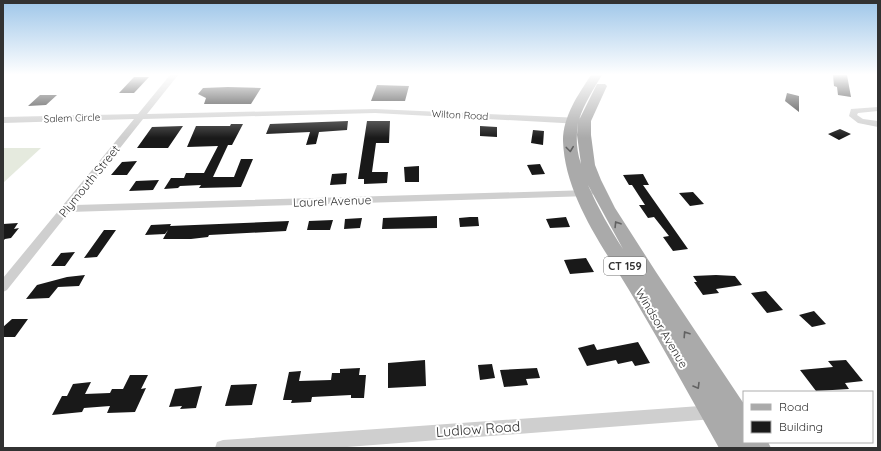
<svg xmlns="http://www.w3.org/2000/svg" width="881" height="451" font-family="Quicksand,sans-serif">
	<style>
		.green { fill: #e5eade }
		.building { fill: #191919 }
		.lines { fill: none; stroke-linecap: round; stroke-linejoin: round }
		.street { fill: #cfcfcf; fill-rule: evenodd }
		.primary { fill: #aaa; fill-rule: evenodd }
		.oneway { stroke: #626262 }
		.labels { text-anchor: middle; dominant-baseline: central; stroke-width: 4; stroke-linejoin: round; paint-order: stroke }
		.far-street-label { font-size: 10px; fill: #323232; stroke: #fff }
		.shield { fill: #fff; stroke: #707070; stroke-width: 1 }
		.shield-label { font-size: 11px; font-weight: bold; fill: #323232 }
		.street-label { font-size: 12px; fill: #323232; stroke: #fff }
		.near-street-label { font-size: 14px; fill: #323232; stroke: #fff }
	</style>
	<rect width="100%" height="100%" fill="#fff"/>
	<path class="green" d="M3,148H41L3,183Z"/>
	<path class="building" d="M833,75H847L851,97L838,95L837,87L834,86Z
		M134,77H149L134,93H119Z
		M377,85L409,86L405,101H371Z
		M203,88L228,87L261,88L251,104H204L206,98L198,94Z
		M787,93L799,96V112L785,101Z
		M40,95H57L46,105L28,106Z
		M348,121L347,130L319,132L316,144L306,145L310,132L266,134L270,124Z
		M367,121H390L389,143H376L372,172H388L387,183L364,184V179H358Z
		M231,124H243L232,145H228L213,177H234L241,159H253L241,187L199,188L201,185L180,186L178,188L164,189L171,178H184L186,173H204L218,146L187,147L196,126H230Z
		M183,126L168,148H137L152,127Z
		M480,126L497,127V137L480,136Z
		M840,129L851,134L839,140L828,134Z
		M533,130L544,131L543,145L531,143Z
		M137,161L127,175H111L122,162Z
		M540,164L545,174L532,175L527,165Z
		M419,166V182H405L404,167Z
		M347,173L346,184L330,185L332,174Z
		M643,174L649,185H643L688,249L673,251L663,237L669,236L654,217L648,218L639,205H645L632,185H629L623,175Z
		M159,180L153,190L129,191L136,181Z
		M693,192L704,204L690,206L679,193Z
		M437,216V228L382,229L383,218Z
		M470,217H478L479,226L460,227L459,218Z
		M566,217L570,227L550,228L546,219Z
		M362,218L360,228L344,229L345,219Z
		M333,220L330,230H307L309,221Z
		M289,221L286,231L209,235L208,237L191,239H163L168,230L165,234L145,235L151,225L171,224L170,226Z
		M18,223L14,229L19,228L11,238L5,239L3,241V224Z
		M104,230H116L97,257L84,258Z
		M75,252L65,266H51L61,253Z
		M586,258L594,272L570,274L564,260Z
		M85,275L79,286L58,287L49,298L26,299L37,285L67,277Z
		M716,275L735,276L742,285L716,289L719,293L703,295L694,282H697L693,276Z
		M766,291L783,310L767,313L751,293Z
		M814,311L826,324L812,327L799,315Z
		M12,319H28L15,337H3V327Z
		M638,342L650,363L635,366L632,361L618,364L616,360L587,366L578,348L594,344L597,350Z
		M425,360L426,386L388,388V363Z
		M846,360L863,381L845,383L849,389L816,391L800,370L833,367L828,361Z
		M492,364L495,378L480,380L478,365Z
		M360,368L359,375H366L364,398H351V395L312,397L311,402L291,403L292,400H283L289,372L301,371L299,381L331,380L332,373H340V369Z
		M537,368L540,378L526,379L528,385L504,387L500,370Z
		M130,375H148L141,389L146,388L135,412L107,413L110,406L84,408L82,412L52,415L62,396H67L73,384L91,382L85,394L110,393L112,389H123Z
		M257,384L252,405L225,406L231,385Z
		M202,386L196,408L180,409L182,406L169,407L175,389Z"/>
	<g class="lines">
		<path class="street" d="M170,75H178L147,114L375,109L581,118L585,121L581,124L375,113L143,119L75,205L590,190L595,193L590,196L69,212L7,290L3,292V278L134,119L3,123V117L138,114Z
			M878,107V111L858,113L857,115L863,119L878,121V127L858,123L849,116L851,109Z
			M714,405L720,407L722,412L720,417L714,419L334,448H215L217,442L223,440Z"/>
		<path class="primary" d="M591,75H602C593,90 584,104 579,120L597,84H605L607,86L591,121V135L595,165L601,180L615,208L656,272L744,404V442H768L771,448H719C691,398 664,349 635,300C607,252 565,199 563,141C563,116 578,95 591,75ZM578,122L577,135L581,164C576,150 576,136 578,122ZM588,185L623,249C610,229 598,208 588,185Z"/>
	</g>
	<defs><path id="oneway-chevron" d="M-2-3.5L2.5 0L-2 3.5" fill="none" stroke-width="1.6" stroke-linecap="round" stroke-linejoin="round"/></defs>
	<g class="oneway">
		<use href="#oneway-chevron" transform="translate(570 149) rotate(83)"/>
		<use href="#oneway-chevron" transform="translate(617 224) rotate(-122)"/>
		<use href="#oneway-chevron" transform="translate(686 334) rotate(-123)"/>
		<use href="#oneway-chevron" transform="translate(697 386) rotate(59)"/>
	</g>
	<linearGradient id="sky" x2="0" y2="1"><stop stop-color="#9ec6e9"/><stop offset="0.54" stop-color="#fff"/><stop offset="1" stop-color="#fff" stop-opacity="0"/></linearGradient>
	<rect width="881" height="138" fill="url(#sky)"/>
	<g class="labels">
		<g class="far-street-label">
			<text transform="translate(460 115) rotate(3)">Wilton Road</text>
			<text transform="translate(72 118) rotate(-2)">Salem Circle</text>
		</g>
		<rect class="shield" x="604" y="257" width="42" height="18" rx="3"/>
		<g class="shield-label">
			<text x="625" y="266">CT 159</text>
		</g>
		<g class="street-label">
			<text transform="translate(89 181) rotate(-51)">Plymouth Street</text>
			<text transform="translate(332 201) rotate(-2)">Laurel Avenue</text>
			<text transform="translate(662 328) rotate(59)">Windsor Avenue</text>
		</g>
		<g class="near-street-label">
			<text transform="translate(478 429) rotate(-4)">Ludlow Road</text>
		</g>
	</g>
	<rect width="881" height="451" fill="none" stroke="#323232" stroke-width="8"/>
	<rect x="743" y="391" width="130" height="52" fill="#ffffff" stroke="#adadad"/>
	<rect x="751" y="404" width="20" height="6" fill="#aaaaaa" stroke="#adadad"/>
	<text x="779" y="411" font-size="12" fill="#323232">Road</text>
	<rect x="751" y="421" width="20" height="12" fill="#191919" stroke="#adadad"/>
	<text x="779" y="431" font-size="12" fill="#323232">Building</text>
</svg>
